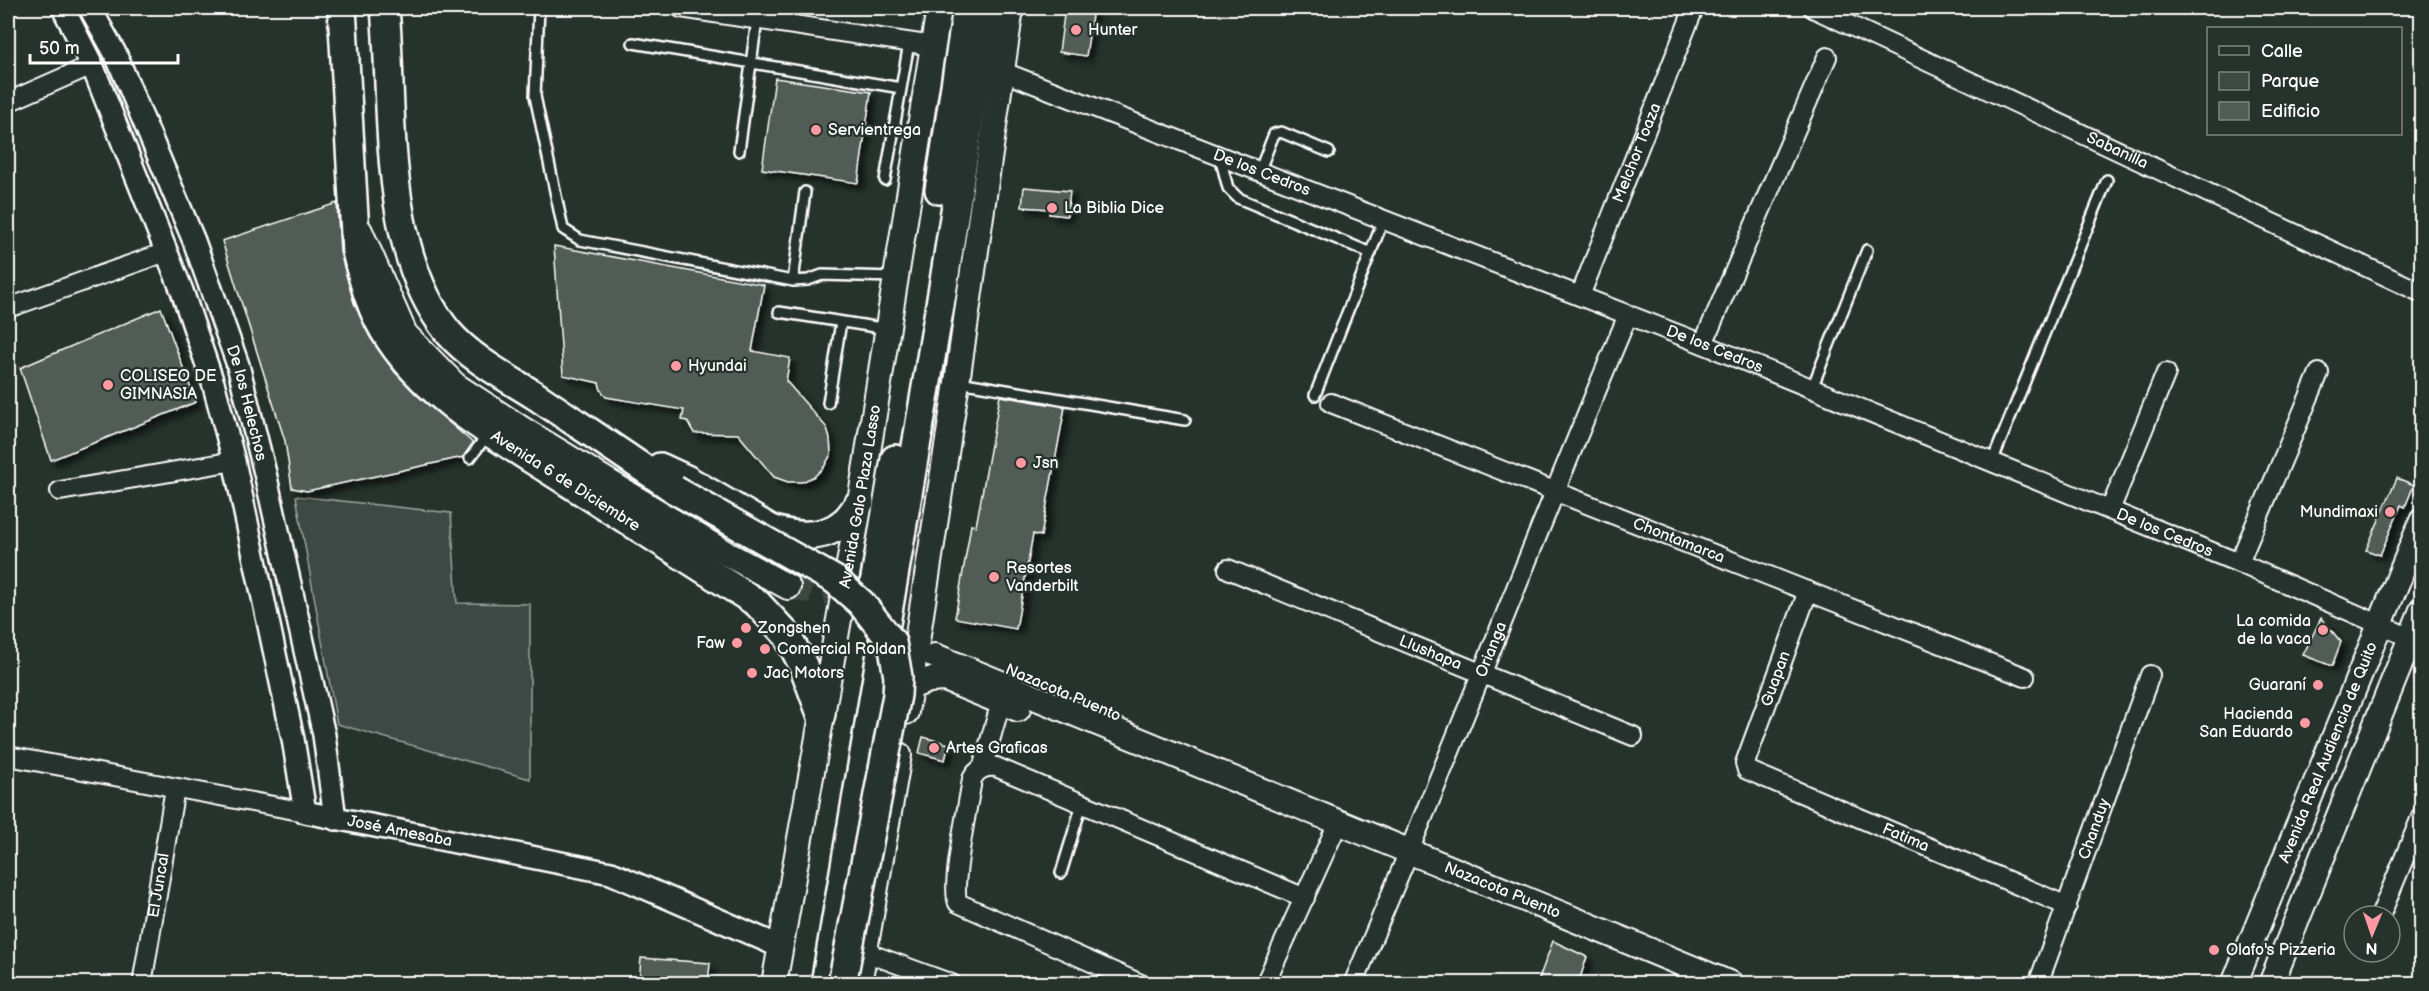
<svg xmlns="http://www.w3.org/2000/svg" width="2429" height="991" font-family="'Balsamiq Sans',sans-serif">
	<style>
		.green { fill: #3e4944; stroke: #9ea4a2; stroke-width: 1.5 }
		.building { fill: #515c57; stroke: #fff; stroke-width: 1.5; filter: url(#shadow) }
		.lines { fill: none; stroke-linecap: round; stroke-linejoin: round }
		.secondary-tunnel { stroke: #3c4742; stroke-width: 24; stroke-dasharray: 24 12; stroke-linecap: butt }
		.service-casing { stroke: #fff; stroke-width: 14 }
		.minor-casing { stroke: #fff; stroke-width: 22 }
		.tertiary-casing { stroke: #fff; stroke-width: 26 }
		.secondary-casing { stroke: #fff; stroke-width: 28 }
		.primary-casing { stroke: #fff; stroke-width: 32 }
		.service { stroke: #26332d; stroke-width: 9 }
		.minor { stroke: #26332d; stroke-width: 18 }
		.tertiary { stroke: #26332d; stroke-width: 21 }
		.secondary { stroke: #26332d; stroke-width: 24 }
		.primary { stroke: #26332d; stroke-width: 27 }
		.primary-bridge-casing { stroke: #fff; stroke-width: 32; stroke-linecap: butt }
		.primary-bridge { stroke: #26332d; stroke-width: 27 }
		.poi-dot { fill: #ff9aa2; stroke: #26332d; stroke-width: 2 }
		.labels { text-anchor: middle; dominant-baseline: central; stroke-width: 4.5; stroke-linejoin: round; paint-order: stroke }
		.poi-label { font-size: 16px; fill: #fff; stroke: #26332d; text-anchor: start }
		.street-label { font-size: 16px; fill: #fff; stroke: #26332d }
	</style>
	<defs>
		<filter id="shadow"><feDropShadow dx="5.5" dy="5.5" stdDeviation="3" flood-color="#0009"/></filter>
	</defs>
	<rect width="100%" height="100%" fill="#26332d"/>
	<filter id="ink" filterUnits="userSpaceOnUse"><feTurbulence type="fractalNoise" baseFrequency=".0167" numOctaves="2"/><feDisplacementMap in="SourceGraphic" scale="12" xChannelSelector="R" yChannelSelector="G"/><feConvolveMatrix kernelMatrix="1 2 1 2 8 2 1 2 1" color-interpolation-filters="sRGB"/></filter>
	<g filter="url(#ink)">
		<path class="green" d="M296,496L451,513L457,603L530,604V779L337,724Z"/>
		<path class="building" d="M1065,8H1093L1086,56L1059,52Z
			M775,78L871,92L858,183L762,169Z
			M1024,187L1070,191L1067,216L1049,214L1050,209L1022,207Z
			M337,203L340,252L344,267L354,303L370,337L395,372L416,394L473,443L463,457L307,491L292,488L285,441L222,241Z
			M554,246L764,285L752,351L790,358L786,381L827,428L830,439L831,454L824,467L815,476L802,482H788L774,477L738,434L694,433L687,421L682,420L684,410L606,397L601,390L599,383L563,375Z
			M161,308L196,402L51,460L20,368Z
			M1000,396L1065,407L1041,536L1033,534L1016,629L955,618L971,525L976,526Z
			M2397,478L2414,485L2405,507L2401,505L2380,555L2366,550Z
			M2321,618L2341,642L2332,666L2303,655Z
			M923,737L949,744L945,760L919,753Z
			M1553,941L1587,957L1578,984H1537Z
			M641,958L710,963L708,984H639Z"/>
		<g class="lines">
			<path class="secondary-tunnel" d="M899,573C917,553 923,508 929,482
				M788,587L817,593L859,589"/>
			<defs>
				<path id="service" d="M539,8L535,96L563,229L580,240L793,281L808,280L822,275L894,277
					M633,43L901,88
					M739,151L757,20
					M1220,157L1228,188L1238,198L1371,253
					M1259,172L1274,134L1281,132L1329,152
					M885,180L909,43
					M793,281L805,192
					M779,312L888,329
					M959,382L1185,420
					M1812,388L1867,250
					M1315,395L1383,221
					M828,403L841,322
					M470,458L488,434
					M1992,462L2107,180
					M1061,873L1082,804"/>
				<g id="minor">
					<path d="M681,8L933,46"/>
					<path id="s1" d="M1813,8L2422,293"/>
					<path id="s2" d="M1001,71L1703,344L2239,563L2422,643"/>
					<path d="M8,102L92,65"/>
					<path id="s3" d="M1580,296L1694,8"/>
					<path d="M8,308L166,252"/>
					<path d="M1703,344L1827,57"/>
					<path id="s4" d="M1331,403L2025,677"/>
					<path d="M60,491L234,461"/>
					<path d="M2110,510L2166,373"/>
					<path d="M2239,563L2319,373"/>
					<path id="s5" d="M1228,569L1633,736"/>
					<path id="s6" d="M1808,591L1745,763L1747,770L2067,906"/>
					<path d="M8,756L305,812"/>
					<path d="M982,769L1001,702"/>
					<path d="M2381,914L2422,815"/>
					<path d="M865,952L952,984"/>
					<path id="s7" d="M142,984L175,788"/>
					<path d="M1141,984L958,903C950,886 969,802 972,779C977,769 985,766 996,767L1305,898"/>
					<path d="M1265,984L1338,823"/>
					<path id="s8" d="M1353,984C1449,762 1534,537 1628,315"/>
					<path id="s9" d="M2038,984L2150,675"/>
				</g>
				<g id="tertiary">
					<path id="s10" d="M63,8L92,65L182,291L214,386L234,461L293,739L305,812L611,873L781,947"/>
					<path id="s11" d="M90,8L116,55L194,241L238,365L265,473L324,735L335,819"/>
				</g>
				<g id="secondary">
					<path d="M360,231L405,334L455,385L522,429L722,551L788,587"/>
					<path id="s12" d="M935,656C1199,767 1465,874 1731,984"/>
					<path d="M910,687L929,680L945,679L1018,709"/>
					<path d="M906,712L957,382L1011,8"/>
					<path id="s13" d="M774,984L860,502L939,8"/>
					<path d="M859,984L899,755"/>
					<path id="s14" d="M2234,984L2422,521"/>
					<path d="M2271,984L2422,610"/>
				</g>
				<g id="primary">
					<path id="s15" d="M342,8L356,251C364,284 371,312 390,340C433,404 506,442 569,483C632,523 694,563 757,603L787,635L803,665L821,714"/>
					<path d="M385,8C394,108 381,249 448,332C471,359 506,377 536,396C582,427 629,458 675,490"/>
					<path d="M939,190L967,8"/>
					<path d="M660,467L686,479L771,529C795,537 824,540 845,521C851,516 855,508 860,502"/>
					<path d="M870,608L895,459"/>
					<path d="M825,984L944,281L987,8"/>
				</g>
			</defs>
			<use href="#service" class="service-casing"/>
			<use href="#minor" class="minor-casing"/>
			<use href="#tertiary" class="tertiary-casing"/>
			<use href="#secondary" class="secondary-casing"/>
			<use href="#primary" class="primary-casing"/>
			<use href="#service" class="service"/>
			<use href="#minor" class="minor"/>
			<use href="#tertiary" class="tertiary"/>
			<use href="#secondary" class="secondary"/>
			<use href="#primary" class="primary"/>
			<defs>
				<path id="primary-bridge" d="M675,490L835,580L861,603L892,642L898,677L897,695L842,984"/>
			</defs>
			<use href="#primary-bridge" class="primary-bridge-casing"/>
			<use href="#primary-bridge" class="primary-bridge"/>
		</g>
	</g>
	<g class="poi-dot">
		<circle cx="1076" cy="30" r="6"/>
		<circle cx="816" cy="130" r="6"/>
		<circle cx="1052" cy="208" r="6"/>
		<circle cx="676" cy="366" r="6"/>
		<circle cx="108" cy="385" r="6"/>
		<circle cx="1021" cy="463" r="6"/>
		<circle cx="2390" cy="512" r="6"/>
		<circle cx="994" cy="577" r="6"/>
		<circle cx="746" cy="628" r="6"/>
		<circle cx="2323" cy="630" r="6"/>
		<circle cx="737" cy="643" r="6"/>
		<circle cx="765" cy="649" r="6"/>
		<circle cx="752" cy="673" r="6"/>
		<circle cx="2318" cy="685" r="6"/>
		<circle cx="2305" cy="723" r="6"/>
		<circle cx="934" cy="748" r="6"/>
		<circle cx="2214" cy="950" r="6"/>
	</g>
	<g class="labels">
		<g class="poi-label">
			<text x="1088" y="30">Hunter</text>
			<text x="828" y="130">Servientrega</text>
			<text x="1064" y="208">La Biblia Dice</text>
			<text x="688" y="366">Hyundai</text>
			<text x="120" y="376">COLISEO DE<tspan x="120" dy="18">GIMNASIA</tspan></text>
			<text x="1033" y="463">Jsn</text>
			<text x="2378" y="512" text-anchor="end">Mundimaxi</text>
			<text x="1006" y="568">Resortes<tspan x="1006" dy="18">Vanderbilt</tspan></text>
			<text x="2311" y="621" text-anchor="end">La comida<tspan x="2311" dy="18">de la vaca</tspan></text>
			<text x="758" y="628">Zongshen</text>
			<text x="725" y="643" text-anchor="end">Faw</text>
			<text x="777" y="649">Comercial Roldan</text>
			<text x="764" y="673">Jac Motors</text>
			<text x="2306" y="685" text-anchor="end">Guaraní</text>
			<text x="2293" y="714" text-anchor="end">Hacienda<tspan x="2293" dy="18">San Eduardo</tspan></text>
			<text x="946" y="748">Artes Graficas</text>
			<text x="2226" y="950">Olafo's Pizzeria</text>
		</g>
		<g class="street-label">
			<text stroke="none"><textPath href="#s1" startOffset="336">Sabanilla</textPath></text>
			<text stroke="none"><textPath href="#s3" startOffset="154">Melchor Toaza</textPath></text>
			<text stroke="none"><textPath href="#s2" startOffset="280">De los Cedros</textPath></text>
			<text stroke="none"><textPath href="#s2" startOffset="766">De los Cedros</textPath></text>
			<text stroke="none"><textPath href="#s11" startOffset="426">De los Helechos</textPath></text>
			<text stroke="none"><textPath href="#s15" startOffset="566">Avenida 6 de Diciembre</textPath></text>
			<text stroke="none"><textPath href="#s13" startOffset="495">Avenida Galo Plaza Lasso</textPath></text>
			<text stroke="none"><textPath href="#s2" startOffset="1252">De los Cedros</textPath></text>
			<text stroke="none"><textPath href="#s4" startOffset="374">Chontamarca</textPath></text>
			<text stroke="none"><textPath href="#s8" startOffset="362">Orianga</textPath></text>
			<text stroke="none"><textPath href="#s5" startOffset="219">Llushapa</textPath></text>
			<text transform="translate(1776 679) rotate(-70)">Guapan</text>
			<text transform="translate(1063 693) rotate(23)">Nazacota Puento</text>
			<text stroke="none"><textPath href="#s14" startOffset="250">Avenida Real Audiencia de Quito</textPath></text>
			<text stroke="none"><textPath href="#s9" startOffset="165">Chanduy</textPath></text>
			<text stroke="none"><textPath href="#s10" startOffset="940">José Amesaba</textPath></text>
			<text stroke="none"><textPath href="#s6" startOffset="363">Fatima</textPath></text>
			<text stroke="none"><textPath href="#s7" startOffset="100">El Juncal</textPath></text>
			<text stroke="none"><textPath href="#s12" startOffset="614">Nazacota Puento</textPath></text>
		</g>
	</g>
	<rect width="2429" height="991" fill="none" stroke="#26332d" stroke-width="30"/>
	<rect x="15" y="15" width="2399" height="961" fill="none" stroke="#fff" stroke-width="2" filter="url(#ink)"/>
	<rect x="2207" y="27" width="195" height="108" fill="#26332d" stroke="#7d8581" stroke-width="1.5"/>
	<rect x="2219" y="46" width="30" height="9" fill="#26332d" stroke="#7d8581" stroke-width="1.5"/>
	<text x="2261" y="57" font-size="18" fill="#ffffff">Calle</text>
	<rect x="2219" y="72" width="30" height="18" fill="#3e4944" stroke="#7d8581" stroke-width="1.5"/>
	<text x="2261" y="87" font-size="18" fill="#ffffff">Parque</text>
	<rect x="2219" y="102" width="30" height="18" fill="#515c57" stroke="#7d8581" stroke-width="1.5"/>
	<text x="2261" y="117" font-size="18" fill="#ffffff">Edificio</text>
	<g transform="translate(2372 934) rotate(182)"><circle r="28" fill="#26332d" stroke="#7d8581" stroke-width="1.5"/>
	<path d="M0-4.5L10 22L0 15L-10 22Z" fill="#ff9aa2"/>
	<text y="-9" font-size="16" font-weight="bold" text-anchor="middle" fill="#ffffff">N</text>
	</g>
	<path d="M30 54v9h148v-9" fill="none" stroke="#ffffff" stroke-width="3"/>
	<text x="39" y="54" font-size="18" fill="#ffffff" stroke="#26332d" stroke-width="4.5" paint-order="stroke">50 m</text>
</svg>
